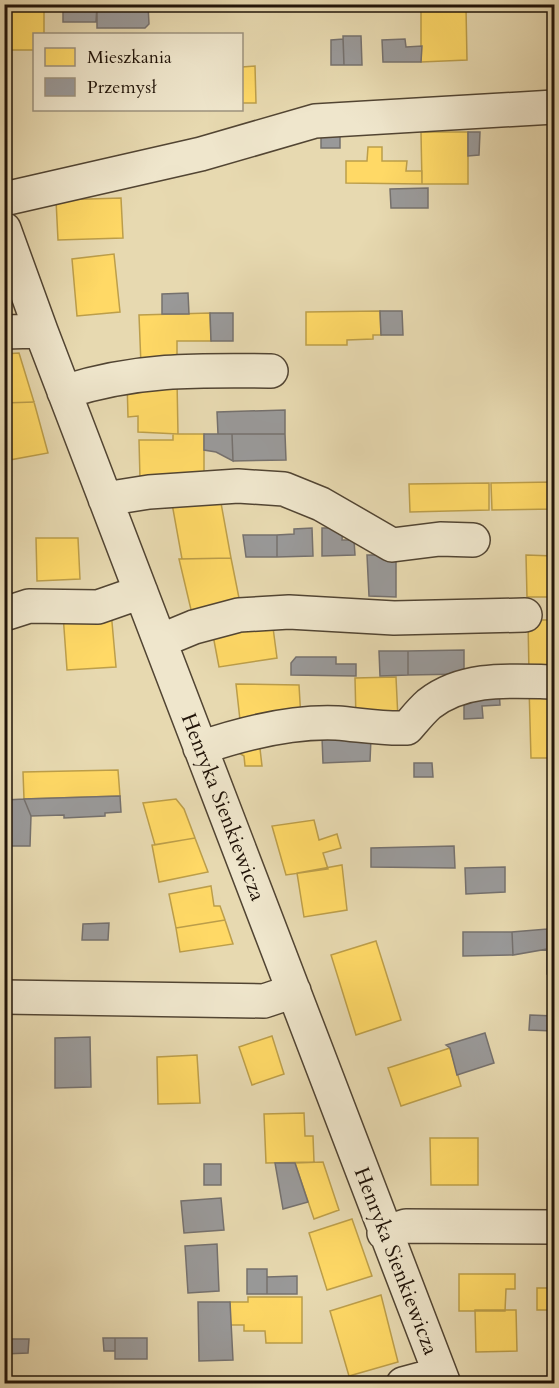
<svg xmlns="http://www.w3.org/2000/svg" width="559" height="1388" font-family="Cardo,serif">
	<style>
		.homes { fill: #ffd966; stroke: #bc9e4a; stroke-width: 1.5 }
		.industry { fill: #999; stroke: #75716e; stroke-width: 1.5 }
		.lines { fill: none; stroke-linecap: round; stroke-linejoin: round }
		.minor-casing { stroke: #524533; stroke-width: 36 }
		.minor { stroke: #efe6cc; stroke-width: 33 }
		.labels { text-anchor: middle; dominant-baseline: central; stroke-width: 6; stroke-linejoin: round; paint-order: stroke }
		.street-label { font-size: 21px; fill: #211409; stroke: #efe6cc }
	</style>
	<rect width="100%" height="100%" fill="#e7d9b0"/>
	<filter id="stains"><feTurbulence type="fractalNoise" baseFrequency=".00333" numOctaves="4"/><feColorMatrix values="0 0 0 0 .2 0 0 0 0 .09 0 0 0 0 .02 0 0 0 .5 -.17"/></filter>
	<radialGradient id="worn" r=".72"><stop offset=".6" stop-color="#630" stop-opacity="0"/><stop offset="1" stop-color="#630" stop-opacity=".3"/></radialGradient>
	<path class="homes" d="M4,6H44V34H34V50H4Z
		M421,8H466L467,60L421,62Z
		M255,66L256,103H242V67Z
		M421,132H468V184H422Z
		M550,135H554V177H551Z
		M368,147H382V161H407L406,171H422V184L346,183V161H367Z
		M121,198L123,238L58,240L56,200Z
		M114,254L120,312L77,316L72,259Z
		M380,311L381,335H373V339L347,340V345H306V312Z
		M210,313L211,341H177V364L141,365L139,315Z
		M19,353L34,402L4,403V354Z
		M127,380H177L178,434L138,432V416L128,417Z
		M34,402L48,453L4,461V403Z
		M173,434H204V478L140,479L139,440H173Z
		M554,482V509L492,510L491,483Z
		M489,483V510L410,512L409,484Z
		M219,492L231,558L182,559L171,498Z
		M36,538H78L80,579L37,581Z
		M526,555L554,556V597H527Z
		M231,558L241,608L193,618L179,559Z
		M111,611L116,667L67,670L63,614Z
		M272,620L277,658L219,667L212,630Z
		M528,620H554V674H529Z
		M396,677L398,719L356,720L355,678Z
		M236,684L299,685L301,719L240,720Z
		M554,685V758H531L529,686Z
		M259,740L262,766H245L244,756L239,753Z
		M118,770L120,796L24,799L23,772Z
		M176,799L184,809L195,838L155,845L143,803Z
		M314,820L319,840L337,834L341,848L323,853L328,869L286,875L272,826Z
		M195,838L208,872L159,882L152,845Z
		M342,865L347,910L304,917L297,873Z
		M211,886L214,906H220L225,920L176,928L169,894Z
		M225,920L233,944L180,952L176,928Z
		M376,941L401,1020L356,1035L331,955Z
		M272,1036L284,1074L252,1085L239,1047Z
		M450,1048L461,1086L401,1106L388,1068Z
		M197,1055L200,1103L158,1104L157,1057Z
		M304,1113L305,1136H313L314,1162L266,1163L264,1114Z
		M430,1138H478V1185H431Z
		M323,1162L339,1210L314,1219L295,1163Z
		M352,1219L372,1276L327,1290L309,1233Z
		M459,1274H515V1289H506L505,1311H459Z
		M537,1288H554V1310H537Z
		M381,1295L398,1362L349,1376L330,1311Z
		M248,1297H302V1343H266L265,1331H244V1325H230V1302H248Z
		M475,1310H516L517,1351L476,1352Z"/>
	<path class="industry" d="M63,5H97L96,22H63Z
		M97,5H148L149,24L145,28H97Z
		M343,36H361L362,65H344Z
		M343,39L344,65H331V40Z
		M405,39L406,47L422,46L421,62H383L382,40Z
		M468,132H480L479,155L468,156Z
		M321,134H340V148H321Z
		M428,188V208H391L390,189Z
		M188,293L189,314H162V294Z
		M380,311H402L403,335H381Z
		M210,313H233V341H211Z
		M285,410V434H218L217,412Z
		M204,434H232L233,461L216,452L204,450Z
		M232,434H285L286,460L233,461Z
		M312,528L313,556L277,557V535L294,534V529Z
		M322,528H343L342,540H354L355,555L322,556Z
		M243,535H277V557H246Z
		M367,555H396V597L369,596Z
		M464,650V674L408,675V651Z
		M379,651H408V675L380,676Z
		M296,657H336V664H356V676L291,675V663Z
		M499,688L500,705L482,706L483,718L464,719V691Z
		M322,738H371L370,761L323,763Z
		M414,763H432L433,777H414Z
		M120,796L121,812L105,813V816L64,818V815L31,816L24,799Z
		M4,797L8,846L4,847Z
		M24,799L31,816L30,846H8L5,800Z
		M8,846L9,869H4V847Z
		M454,846L455,868L371,867V848Z
		M505,867V892L466,894L465,868Z
		M109,923L108,940H82L83,924Z
		M547,929V949L513,955L512,932Z
		M547,929H554V974H547Z
		M463,932H512L513,955L463,956Z
		M530,1015L554,1016L553,1031L529,1030Z
		M485,1033L494,1063L457,1075L450,1048L446,1045Z
		M90,1037L91,1087L55,1088V1038Z
		M548,1158H554V1185H549Z
		M275,1163H295L308,1202L283,1209Z
		M204,1164H221V1185H204Z
		M221,1198L224,1230L184,1233L181,1201Z
		M217,1244L219,1291L188,1293L185,1246Z
		M247,1269H267V1294H247Z
		M297,1276V1294H267V1277Z
		M198,1302H230L233,1360L199,1361Z
		M103,1338H115V1351H104Z
		M115,1338H147V1359H115Z
		M4,1339H29L28,1353L4,1354Z"/>
	<g class="lines">
		<defs>
			<path id="minor" d="M4,199L201,154L315,121L554,107
				M4,229L41,331L444,1384
				M4,332L41,331
				M64,392C136,369 196,370 271,371
				M105,499L149,492L238,486L284,489L321,504L392,545L440,539L473,540
				M4,614L29,606L98,607L141,592
				M160,641L194,627L239,615L289,612L394,618L525,615
				M200,748C244,733 291,721 337,723C361,725 383,729 407,728C414,720 421,711 429,704C465,676 512,681 554,682
				M4,997L264,1001L294,991
				M384,1233L406,1226L554,1227
				M403,1384L440,1374"/>
		</defs>
		<use href="#minor" class="minor-casing"/>
		<use href="#minor" class="minor"/>
	</g>
	<g class="labels">
		<g class="street-label">
			<text transform="translate(223 807) rotate(69)">Henryka Sienkiewicza</text>
			<text transform="translate(396 1261) rotate(69)">Henryka Sienkiewicza</text>
		</g>
	</g>
	<rect width="559" height="1388" fill="none" stroke="#e7d9b0" stroke-width="24"/>
	<rect x="6" y="6" width="547" height="1376" fill="none" stroke="#211409" stroke-width="3"/>
	<rect x="12" y="12" width="535" height="1364" fill="none" stroke="#211409" stroke-width="1.5"/>
	<rect x="33" y="33" width="210" height="78" fill="#efe6cc" stroke="#9d927e" stroke-width="1.5"/>
	<rect x="45" y="48" width="30" height="18" fill="#ffd966" stroke="#9d927e" stroke-width="1.5"/>
	<text x="87" y="63" font-size="18" fill="#211409">Mieszkania</text>
	<rect x="45" y="78" width="30" height="18" fill="#999999" stroke="#9d927e" stroke-width="1.5"/>
	<text x="87" y="93" font-size="18" fill="#211409">Przemysł</text>
	<rect width="100%" height="100%" filter="url(#stains)"/>
	<rect width="100%" height="100%" fill="url(#worn)"/>
</svg>
